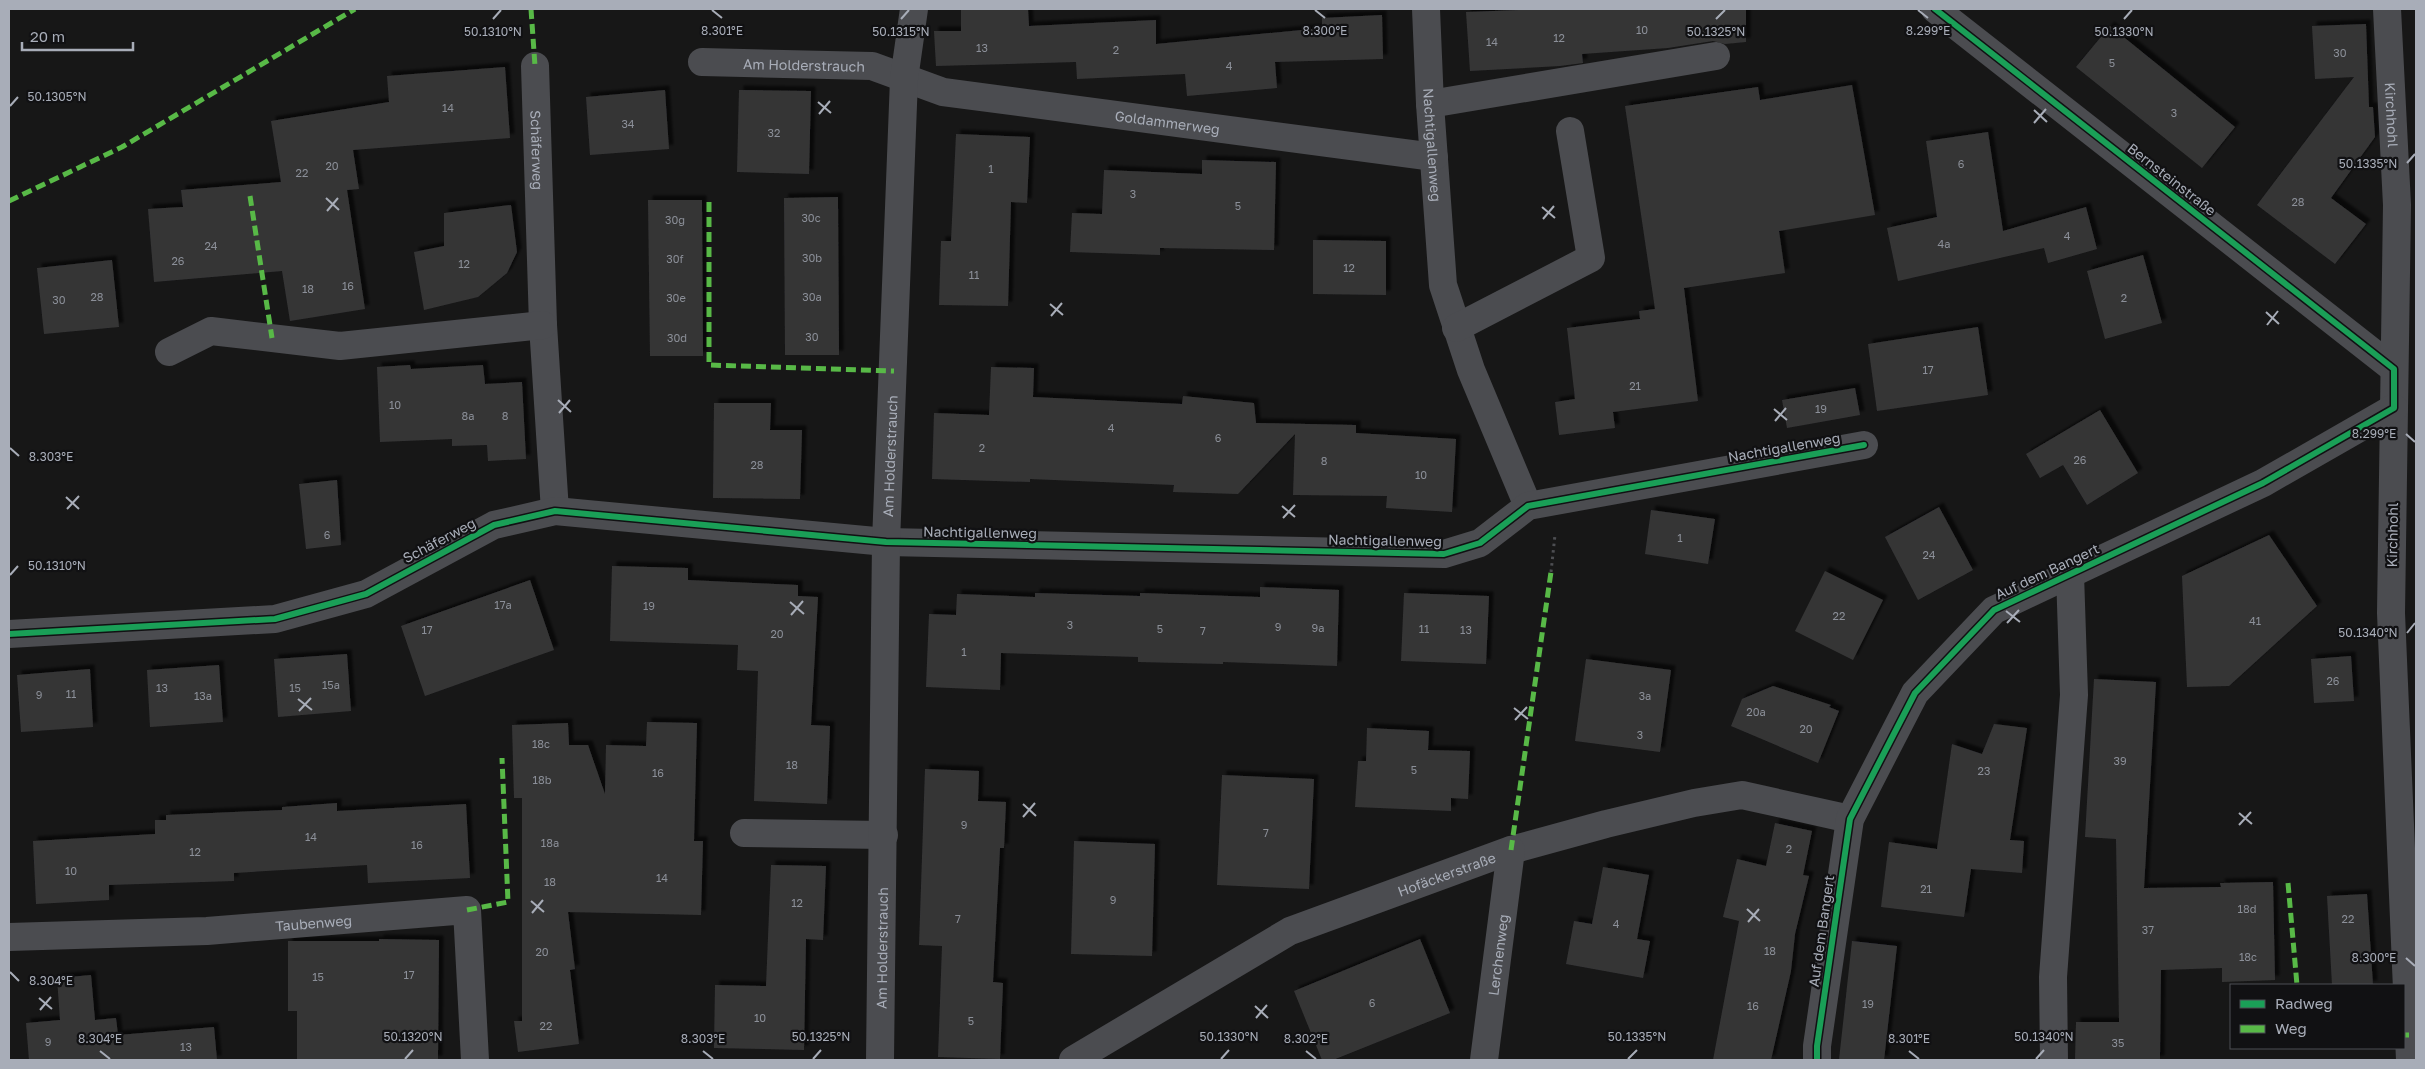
<svg xmlns="http://www.w3.org/2000/svg" width="2425" height="1069" font-family="'Golos Text',sans-serif">
	<style>
		.building { fill: #353536; filter: url(#shadow) }
		.lines { fill: none; stroke-linecap: round; stroke-linejoin: round }
		.path { stroke: #4d4e52; stroke-width: 3; stroke-dasharray: 2.5 4; stroke-linecap: butt }
		.minor { stroke: #4b4c50; stroke-width: 28 }
		.quiet { stroke: #58b947; stroke-width: 5; stroke-dasharray: 10 5; stroke-linecap: butt }
		.cycleway-casing { stroke: #111113; stroke-width: 9 }
		.cycleway { stroke: #1a9f57; stroke-width: 6 }
		.ticks { fill: none; stroke: #a8adb8; stroke-width: 2 }
		.labels { text-anchor: middle; dominant-baseline: central; stroke-width: 4.5; stroke-linejoin: round; paint-order: stroke }
		.number-label { font-size: 11px; fill: #8b8f98 }
		.street-label { font-size: 14px; fill: #a8adb8; stroke: #111113 }
		.ticks-label { font-size: 12px; text-anchor: middle; fill: #a8adb8; stroke: #111113; stroke-width: 4.5; stroke-linejoin: round; paint-order: stroke }
	</style>
	<defs>
		<filter id="shadow"><feDropShadow dx="4.5" dy="-4.5" stdDeviation="1" flood-color="#0009"/></filter>
	</defs>
	<rect width="100%" height="100%" fill="#171717"/>
	<path class="building" d="M961,9H1028L1029,26L1156,20V44L1322,28V18L1382,15L1383,59L1275,62L1277,88L1187,96L1185,74L1077,79L1076,62L936,66L934,31H961Z
		M1548,9H1746V42L1725,44L1713,41L1668,48L1582,54L1583,63L1560,66L1470,71L1466,12Z
		M2366,24L2369,107H2373L2375,137L2331,198L2366,224L2335,264L2257,205L2354,77L2315,79L2312,26Z
		M2110,26L2235,127L2202,168L2076,67Z
		M505,67L510,138L353,150L359,189L347,190L365,309L290,321L282,271L154,282L148,209L183,207L181,190L281,182L271,121L389,102L387,76Z
		M1852,85L1875,215L1779,231L1785,273L1684,288L1698,401L1613,412L1615,428L1559,435L1555,402L1575,399L1567,328L1640,319L1639,311L1655,309L1625,106L1758,87L1760,100Z
		M665,90L669,149L590,155L586,97Z
		M739,90L811,91L809,174L737,172Z
		M1988,132L2003,231L2086,207L2097,249L2048,263L2044,248L1898,281L1887,228L1937,217L1926,141Z
		M956,134L1030,137L1027,203L1011,202L1008,306L939,305L941,241H951Z
		M1202,160L1276,162L1274,250L1160,248V255L1070,252L1072,213L1102,214L1104,170L1202,174Z
		M838,197L839,355H785L784,198Z
		M648,200H702L703,356H650Z
		M511,205L517,252L507,273L478,297L424,310L414,252L444,246V213Z
		M1313,240L1386,241V295L1313,294Z
		M2143,255L2162,323L2105,339L2087,271Z
		M112,260L119,327L44,334L37,268Z
		M1978,327L1988,395L1877,411L1868,344Z
		M410,365L411,369L483,365L485,384L522,382L526,459L488,461L487,445L452,446V439L380,442L377,367Z
		M991,367L1034,368L1033,397L1182,404L1183,396L1254,403L1256,423L1356,425V433L1456,439L1452,512L1386,508L1387,496L1293,495L1295,434L1238,494L1173,492L1174,485L1030,479V482L932,479L934,413L989,415Z
		M1855,388L1860,415L1787,428L1782,400Z
		M714,403H771L770,430H802L800,499L713,498Z
		M2100,410L2138,473L2087,505L2063,465L2040,478L2026,454Z
		M337,480L341,545L306,549L299,484Z
		M1939,507L1973,570L1918,600L1885,537Z
		M1651,510L1715,519L1708,564L1645,554Z
		M2269,535L2317,606L2229,686L2187,687L2182,576Z
		M612,566L688,568V580L798,585V596L818,597L811,725L830,726L827,804L754,801L758,671L737,670L738,645L610,641Z
		M1825,571L1883,600L1853,660L1795,631Z
		M530,580L554,650L425,696L401,626Z
		M1260,587L1339,590L1337,666L1223,662V664L1138,662V657L1001,653L1000,690L926,687L929,614L956,615L957,594L1035,597V593L1140,596V593L1260,597Z
		M1404,593L1489,596L1486,664L1401,661Z
		M347,654L351,711L278,717L274,659Z
		M2351,656L2354,701L2314,703L2311,659Z
		M1586,659L1671,670L1660,752L1575,741Z
		M219,665L223,722L150,727L147,670Z
		M90,669L93,727L21,732L17,675Z
		M2094,679L2156,682L2144,888L2221,887L2220,883L2273,882L2275,980L2222,982V968L2161,970L2160,1060H2075L2076,1022H2119L2116,839L2085,837Z
		M1773,686L1831,705L1829,707L1839,711L1818,763L1731,726L1742,699Z
		M647,722L697,723L694,841H703L701,915L568,912L575,969L570,970L579,1044L518,1052L514,1021H522V798H514L512,725L568,723L569,745H588L605,794L606,745L646,746Z
		M1994,724L2027,728L2010,840L2024,841L2022,873L1971,869L1964,917L1881,907L1889,842L1937,849L1952,744L1982,754Z
		M1367,728L1429,731L1428,750L1470,751L1468,799L1451,798V811L1355,807L1358,761H1366Z
		M925,769L979,771L978,801L1006,802L1004,848H1000L993,982L1003,983L1000,1059L938,1057L942,946L919,945Z
		M1222,775L1314,779L1309,889L1217,885Z
		M337,803V811L466,804L470,878L368,883L367,865L234,873V881L109,885V900L36,904L33,841L155,834V820H166V815L282,810V807Z
		M1775,823L1812,831L1803,875L1809,876L1795,934L1791,971L1771,1060H1713L1739,921L1723,917L1737,859L1766,866Z
		M1074,841L1155,844L1152,956L1071,954Z
		M771,865L826,866L823,940L806,939L804,1050L714,1048L715,985L766,986Z
		M1603,867L1649,875L1637,939L1650,941L1643,978L1566,964L1574,921L1592,924Z
		M2367,894L2373,985H2332L2327,896Z
		M379,939L439,940L438,1060H297V1011H288V941H379Z
		M1420,939L1450,1013L1333,1060H1322L1294,991Z
		M1852,941L1897,946L1884,1060H1839Z
		M91,975L95,1020L116,1018L118,1035L214,1027L217,1060H29L26,1023L60,1020L57,978Z"/>
	<g class="lines">
		<path class="path" d="M1551,572L1555,535"/>
		<g class="minor">
			<path id="s1" d="M1426,9L1430,104L1443,285L1471,370L1528,506"/>
			<path d="M1935,9L2394,369"/>
			<path id="s2" d="M2387,9L2397,205L2391,613L2410,1060"/>
			<path id="s3" d="M702,62L872,66L943,92L1434,157"/>
			<path id="s4" d="M535,66L543,325L555,511"/>
			<path d="M1430,104L1716,56"/>
			<path d="M1456,328L1591,258L1570,131"/>
			<path d="M169,352L211,331L340,346L543,325"/>
			<path d="M9,634L275,619L366,594L494,525L555,511L886,542L1444,554L1480,543L1528,506L1864,445"/>
			<path d="M744,833L884,835"/>
			<path id="s5" d="M9,937L207,931L467,910L475,1060"/>
			<path id="s6" d="M880,1060L886,542L904,79L914,9"/>
			<path id="s7" d="M1073,1060L1290,931L1511,850L1606,824L1694,803L1742,795L1850,819"/>
			<path id="s8" d="M1484,1060L1511,850"/>
			<path d="M1817,1060V1046L1850,819L1915,693L1994,610L2263,483L2394,408"/>
			<path d="M2054,1060L2053,977L2074,695L2070,574"/>
		</g>
		<path class="quiet" d="M531,9L535,66
			M250,196L272,338
			M9,201L122,147L355,9
			M709,202V365L894,371
			M1511,850L1551,572
			M2288,883L2297,985
			M467,910L508,902L502,758
			M2404,1035H2409"/>
		<defs>
			<path id="cycleway" d="M9,634L275,619L366,594L494,525L555,511L886,542L1444,554L1480,543L1528,506L1864,445
				M1817,1060V1046L1850,819L1915,693L1994,610L2263,483L2394,408V369L1935,9"/>
		</defs>
		<use href="#cycleway" class="cycleway-casing"/>
		<use href="#cycleway" class="cycleway"/>
	</g>
	<path class="ticks" d="M712,10L722,18M1315,10L1325,18M1918,10L1928,18M493,19L501,10M901,19L909,10M1716,19L1725,10M2124,19L2132,10M818,102L831,113M10,106L18,97M2034,110L2047,122M819,114L830,101M2034,123L2046,109M2407,163L2415,154M326,198L339,210M1542,207L1555,218M327,211L338,198M1543,219L1554,206M1050,304L1063,315M2266,312L2279,324M1051,316L1062,303M2267,325L2278,311M558,400L571,412M1774,409L1787,420M559,413L570,400M1775,421L1786,408M2406,434L2415,442M10,448L19,456M66,497L79,509M1282,506L1295,517M67,509L79,496M1283,518L1295,505M10,575L18,566M790,602L804,614M2006,611L2020,622M791,615L803,601M2007,623L2019,610M2407,633L2415,623M298,699L312,710M1514,708L1528,719M299,711L311,698M1515,720L1527,707M1023,804L1036,816M2239,813L2252,824M1023,817L1035,803M2239,825L2251,812M531,901L544,912M1747,909L1760,921M532,913L543,900M1748,922L1759,909M2406,958L2415,966M10,972L19,981M39,998L52,1009M1255,1006L1268,1018M40,1010L51,997M1256,1018L1267,1005M100,1051L110,1059M703,1051L713,1059M1306,1051L1316,1059M1909,1051L1919,1059M405,1059L413,1050M813,1059L821,1050M1221,1059L1229,1050M1628,1059L1637,1050M2036,1059L2044,1050"/>
	<g class="labels">
		<g class="number-label">
			<text x="1642" y="29">10</text>
			<text x="1559" y="37">12</text>
			<text x="1492" y="41">14</text>
			<text x="982" y="47">13</text>
			<text x="1116" y="49">2</text>
			<text x="2340" y="52">30</text>
			<text x="2112" y="62">5</text>
			<text x="1229" y="65">4</text>
			<text x="448" y="107">14</text>
			<text x="2174" y="112">3</text>
			<text x="628" y="123">34</text>
			<text x="774" y="132">32</text>
			<text x="1961" y="163">6</text>
			<text x="332" y="165">20</text>
			<text x="991" y="168">1</text>
			<text x="302" y="172">22</text>
			<text x="1133" y="193">3</text>
			<text x="2298" y="201">28</text>
			<text x="1238" y="205">5</text>
			<text x="811" y="217">30c</text>
			<text x="675" y="219">30g</text>
			<text x="2067" y="235">4</text>
			<text x="1944" y="243">4a</text>
			<text x="211" y="245">24</text>
			<text x="812" y="257">30b</text>
			<text x="675" y="258">30f</text>
			<text x="178" y="260">26</text>
			<text x="464" y="263">12</text>
			<text x="1349" y="267">12</text>
			<text x="974" y="274">11</text>
			<text x="348" y="285">16</text>
			<text x="308" y="288">18</text>
			<text x="97" y="296">28</text>
			<text x="812" y="296">30a</text>
			<text x="676" y="297">30e</text>
			<text x="2124" y="297">2</text>
			<text x="59" y="299">30</text>
			<text x="812" y="336">30</text>
			<text x="677" y="337">30d</text>
			<text x="1928" y="369">17</text>
			<text x="1635" y="385">21</text>
			<text x="395" y="404">10</text>
			<text x="1821" y="408">19</text>
			<text x="468" y="415">8a</text>
			<text x="505" y="415">8</text>
			<text x="1111" y="427">4</text>
			<text x="1218" y="437">6</text>
			<text x="982" y="447">2</text>
			<text x="2080" y="459">26</text>
			<text x="1324" y="460">8</text>
			<text x="757" y="464">28</text>
			<text x="1421" y="474">10</text>
			<text x="327" y="534">6</text>
			<text x="1680" y="537">1</text>
			<text x="1929" y="554">24</text>
			<text x="503" y="604">17a</text>
			<text x="649" y="605">19</text>
			<text x="1839" y="615">22</text>
			<text x="2255" y="620">41</text>
			<text x="1070" y="624">3</text>
			<text x="1278" y="626">9</text>
			<text x="1318" y="627">9a</text>
			<text x="1160" y="628">5</text>
			<text x="1424" y="628">11</text>
			<text x="427" y="629">17</text>
			<text x="1466" y="629">13</text>
			<text x="1203" y="630">7</text>
			<text x="777" y="633">20</text>
			<text x="964" y="651">1</text>
			<text x="2333" y="680">26</text>
			<text x="331" y="684">15a</text>
			<text x="162" y="687">13</text>
			<text x="295" y="687">15</text>
			<text x="71" y="693">11</text>
			<text x="39" y="694">9</text>
			<text x="203" y="695">13a</text>
			<text x="1645" y="695">3a</text>
			<text x="1756" y="711">20a</text>
			<text x="1806" y="728">20</text>
			<text x="1640" y="734">3</text>
			<text x="541" y="743">18c</text>
			<text x="2120" y="760">39</text>
			<text x="792" y="764">18</text>
			<text x="1414" y="769">5</text>
			<text x="1984" y="770">23</text>
			<text x="658" y="772">16</text>
			<text x="542" y="779">18b</text>
			<text x="964" y="824">9</text>
			<text x="1266" y="832">7</text>
			<text x="311" y="836">14</text>
			<text x="550" y="842">18a</text>
			<text x="417" y="844">16</text>
			<text x="1789" y="848">2</text>
			<text x="195" y="851">12</text>
			<text x="71" y="870">10</text>
			<text x="662" y="877">14</text>
			<text x="550" y="881">18</text>
			<text x="1926" y="888">21</text>
			<text x="1113" y="899">9</text>
			<text x="797" y="902">12</text>
			<text x="2247" y="908">18d</text>
			<text x="958" y="918">7</text>
			<text x="2348" y="918">22</text>
			<text x="1616" y="923">4</text>
			<text x="2148" y="929">37</text>
			<text x="1770" y="950">18</text>
			<text x="542" y="951">20</text>
			<text x="2248" y="956">18c</text>
			<text x="409" y="974">17</text>
			<text x="318" y="976">15</text>
			<text x="1372" y="1002">6</text>
			<text x="1868" y="1003">19</text>
			<text x="1753" y="1005">16</text>
			<text x="760" y="1017">10</text>
			<text x="971" y="1020">5</text>
			<text x="546" y="1025">22</text>
			<text x="48" y="1041">9</text>
			<text x="2118" y="1042">35</text>
			<text x="186" y="1046">13</text>
		</g>
		<g class="street-label">
			<text stroke="none"><textPath href="#s3" startOffset="102">Am Holderstrauch</textPath></text>
			<text stroke="none"><textPath href="#s2" startOffset="106">Kirchhohl</textPath></text>
			<text stroke="none"><textPath href="#s3" startOffset="472">Goldammerweg</textPath></text>
			<text stroke="none"><textPath href="#s1" startOffset="136">Nachtigallenweg</textPath></text>
			<text stroke="none"><textPath href="#s4" startOffset="84">Schäferweg</textPath></text>
			<text transform="translate(2172 179) rotate(38)">Bernsteinstraße</text>
			<text transform="translate(1784 447) rotate(-10)">Nachtigallenweg</text>
			<text stroke="none"><textPath href="#s6" startOffset="604">Am Holderstrauch</textPath></text>
			<text transform="translate(980 532) rotate(1)">Nachtigallenweg</text>
			<text transform="translate(2392 535) rotate(-89)">Kirchhohl</text>
			<text transform="translate(439 540) rotate(-28)">Schäferweg</text>
			<text transform="translate(1385 540) rotate(1)">Nachtigallenweg</text>
			<text transform="translate(2047 571) rotate(-25)">Auf dem Bangert</text>
			<text stroke="none"><textPath href="#s7" startOffset="419">Hofäckerstraße</textPath></text>
			<text stroke="none"><textPath href="#s5" startOffset="305">Taubenweg</textPath></text>
			<text transform="translate(1821 931) rotate(-82)">Auf dem Bangert</text>
			<text stroke="none"><textPath href="#s6" startOffset="112">Am Holderstrauch</textPath></text>
			<text stroke="none"><textPath href="#s8" startOffset="106">Lerchenweg</textPath></text>
		</g>
	</g>
	<g class="ticks-label">
		<text x="722" y="35">8.301°E</text>
		<text x="1325" y="35">8.300°E</text>
		<text x="1928" y="35">8.299°E</text>
		<text x="493" y="36">50.1310°N</text>
		<text x="1716" y="36">50.1325°N</text>
		<text x="2124" y="36">50.1330°N</text>
		<text x="901" y="36">50.1315°N</text>
		<text x="57" y="101">50.1305°N</text>
		<text x="2368" y="168">50.1335°N</text>
		<text x="2374" y="438">8.299°E</text>
		<text x="51" y="461">8.303°E</text>
		<text x="57" y="570">50.1310°N</text>
		<text x="2368" y="637">50.1340°N</text>
		<text x="2374" y="962">8.300°E</text>
		<text x="51" y="985">8.304°E</text>
		<text x="413" y="1041">50.1320°N</text>
		<text x="821" y="1041">50.1325°N</text>
		<text x="1229" y="1041">50.1330°N</text>
		<text x="1637" y="1041">50.1335°N</text>
		<text x="2044" y="1041">50.1340°N</text>
		<text x="100" y="1043">8.304°E</text>
		<text x="703" y="1043">8.303°E</text>
		<text x="1306" y="1043">8.302°E</text>
		<text x="1909" y="1043">8.301°E</text>
	</g>
	<rect width="2425" height="1069" fill="none" stroke="#a8adb8" stroke-width="20"/>
	<rect x="2230" y="984" width="175" height="65" fill="#111113" stroke="#4d4f55"/>
	<rect x="2240" y="1000" width="25" height="8" fill="#1a9f57" stroke="#4d4f55"/>
	<text x="2275" y="1009" font-size="15" fill="#a8adb8">Radweg</text>
	<rect x="2240" y="1025" width="25" height="8" fill="#58b947" stroke="#4d4f55"/>
	<text x="2275" y="1034" font-size="15" fill="#a8adb8">Weg</text>
	<path d="M22 42v8h111v-8" fill="none" stroke="#a8adb8" stroke-width="2.5"/>
	<text x="30" y="42" font-size="15" fill="#a8adb8" stroke="#111113" stroke-width="4" paint-order="stroke">20 m</text>
</svg>
